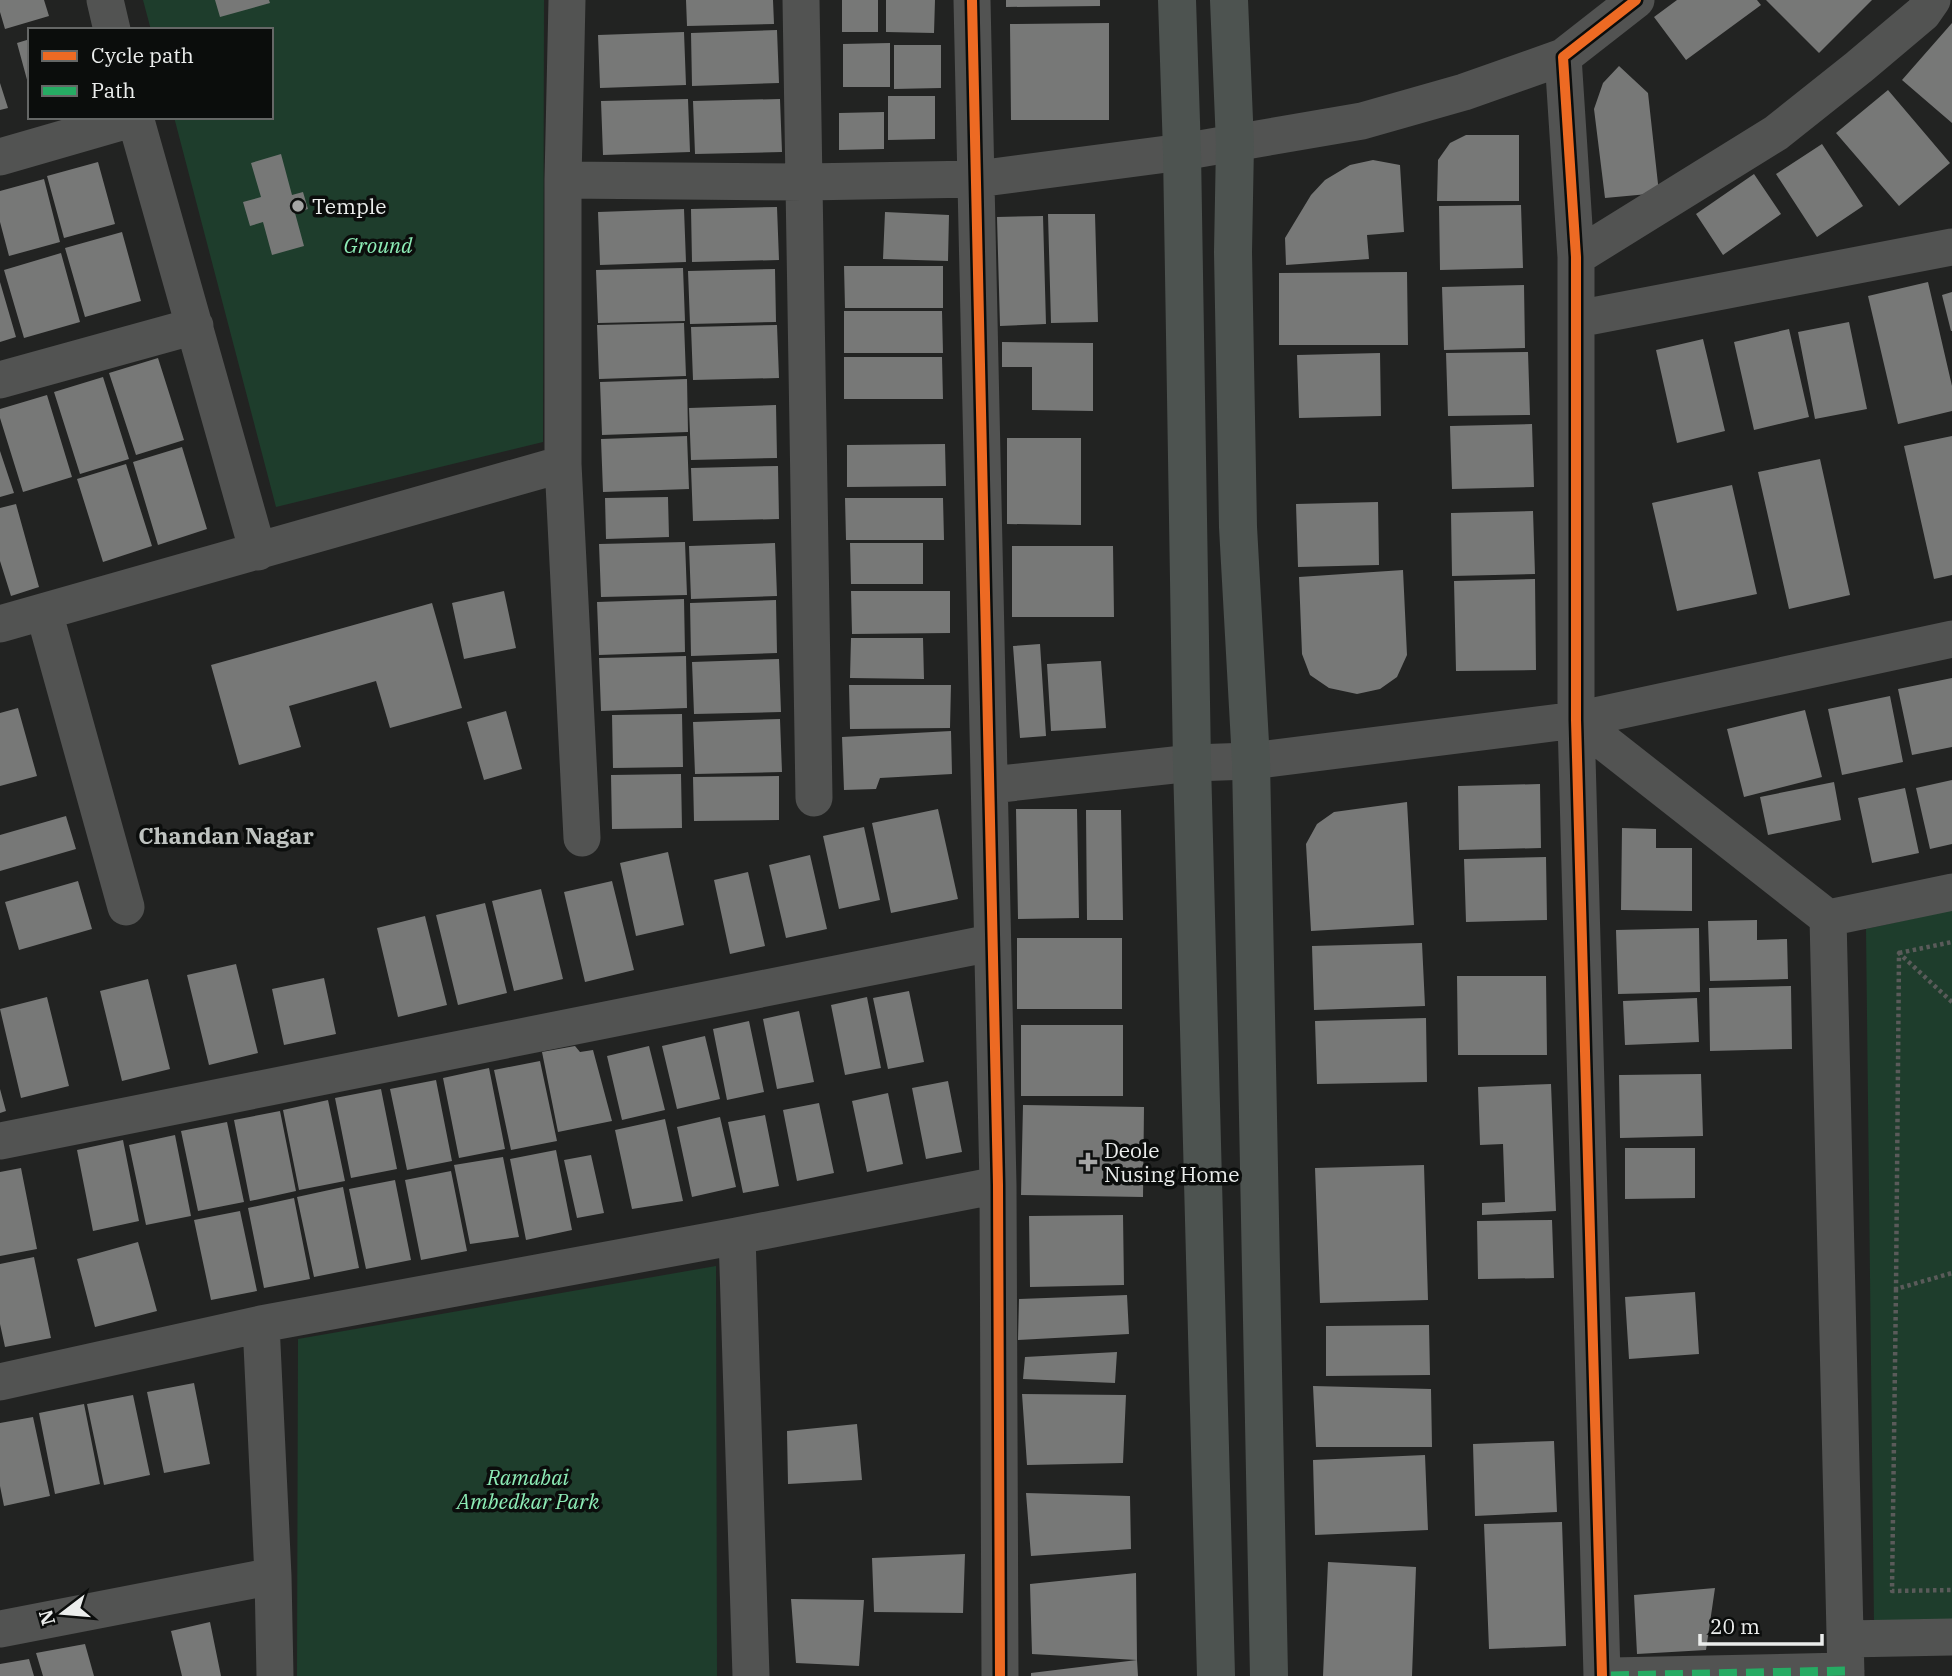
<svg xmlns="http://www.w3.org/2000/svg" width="1952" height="1676" font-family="'IBM Plex Serif',serif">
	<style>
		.green { fill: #1e3d2c }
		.building { fill: #777877 }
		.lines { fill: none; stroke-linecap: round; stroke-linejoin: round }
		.path { stroke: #5a5b5a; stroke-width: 4.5; stroke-dasharray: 3.5 3.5; stroke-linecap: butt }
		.street { stroke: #525352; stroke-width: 37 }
		.secondary { stroke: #4d5350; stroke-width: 38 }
		.quiet { stroke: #26ab63; stroke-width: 9; stroke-dasharray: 18 9; stroke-linecap: butt }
		.cycleway-casing { stroke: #0b0d0c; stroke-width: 15 }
		.cycleway { stroke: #ed6a23; stroke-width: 10 }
		.poi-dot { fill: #a5a6a5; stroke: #0b0d0c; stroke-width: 2.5 }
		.labels { text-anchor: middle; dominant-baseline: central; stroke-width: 7; stroke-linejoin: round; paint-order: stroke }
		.poi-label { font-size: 21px; fill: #ebedec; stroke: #0b0d0c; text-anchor: start }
		.park-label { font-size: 21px; font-style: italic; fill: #8decb6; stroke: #0b0d0c }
		.neighbourhood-label { font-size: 23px; font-weight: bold; fill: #bfc3c0; stroke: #0b0d0c }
	</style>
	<rect width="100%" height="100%" fill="#222322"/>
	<path class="green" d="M143,0H544L543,442L276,507L174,117H271V30H151Z
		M1952,910V1624L1874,1625L1866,929Z
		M716,1266L717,1676H297L298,1339Z"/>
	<path class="building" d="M0,0H44L49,16L5,29L0,12Z
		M215,0H269L270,3L220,17Z
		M686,0H773L774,24L687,26Z
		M842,0H878V32H842Z
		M886,0H935L934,33L886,32Z
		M1006,0H1100V6L1006,7Z
		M1677,0H1757L1761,5L1686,60L1654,17Z
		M1766,0H1872L1819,53Z
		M1109,23V120H1011L1010,24Z
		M1952,23V123L1902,80Z
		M777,30L779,83L692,86L691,33Z
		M684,32L686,85L600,88L598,35Z
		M30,39V87H29L17,43Z
		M890,43V87H843V44Z
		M894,45H941V88L894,89Z
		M1619,66L1648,93L1659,193L1605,198L1594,109L1603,83Z
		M0,83L8,108L0,110Z
		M1888,90L1950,163L1899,206L1836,133Z
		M888,96H935V139L888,140Z
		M688,99L690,152L603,155L601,101Z
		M780,99L782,152L695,154L693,101Z
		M884,112V149L839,150V113Z
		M1466,135H1519V201H1437L1438,160L1450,143Z
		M1822,144L1863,206L1817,237L1776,174Z
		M281,154L292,195L303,192L308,209L295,213L304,246L272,255L263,222L250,226L243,202L261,197L251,163Z
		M1373,160L1400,165L1404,232L1367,235L1369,259L1286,265L1285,238L1311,195L1325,180L1350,165Z
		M98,162L115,224L64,238L47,176Z
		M1754,174L1781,214L1723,255L1696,214Z
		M44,179L60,242L9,256L0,222V191Z
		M1521,205L1523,268L1440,270L1439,206Z
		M777,207L779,260L692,262L691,209Z
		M684,209L686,262L600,265L598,212Z
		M885,212L949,215L948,261L883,259Z
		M1048,214H1095L1098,322L1051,323Z
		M1043,216L1046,324L1000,326L997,217Z
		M122,232L141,301L85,317L65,248Z
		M61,253L80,322L24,338L4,270Z
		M844,266H943V308H845Z
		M683,268L685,321L598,323L596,270Z
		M775,269L776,322L690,324L688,271Z
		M1407,272L1408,345H1279V273Z
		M0,282L16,337L0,342Z
		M1928,282L1952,386V411L1898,424L1868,296Z
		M1524,285L1525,348L1444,350L1442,287Z
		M1952,292V331H1951L1942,295Z
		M844,311H942L943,353H844Z
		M1849,322L1867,409L1815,419L1798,332Z
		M684,323L686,376L599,379L597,325Z
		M777,325L779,378L693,380L691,327Z
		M1789,329L1809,417L1754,430L1734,342Z
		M1703,339L1725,431L1677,443L1656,350Z
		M1002,342L1093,343V411L1032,410V367H1002Z
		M1528,352L1530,415L1448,416L1446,353Z
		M1380,353L1381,416L1299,418L1297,355Z
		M844,357H942L943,399H844Z
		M158,358L184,440L136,455L109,373Z
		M103,377L129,459L80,474L54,392Z
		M687,379L688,432L602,435L600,382Z
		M47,395L72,477L23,492L0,418V409Z
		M776,405L777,458L691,460L689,408Z
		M1532,424L1534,487L1452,489L1450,426Z
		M687,436L689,489L603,492L601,439Z
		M1952,436V575L1934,579L1904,446Z
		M1007,438H1081V525L1007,524Z
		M945,444L946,486L847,487V445Z
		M182,447L207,529L158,545L133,462Z
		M0,451L14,493L0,497Z
		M1820,459L1850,595L1789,609L1758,472Z
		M126,464L152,546L103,562L77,479Z
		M778,466L779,519L693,521L691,468Z
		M1732,485L1757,594L1677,611L1652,503Z
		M668,497L669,537L606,539L605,498Z
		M845,498H943L944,540H846Z
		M1378,502L1379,565L1298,567L1296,504Z
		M16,504L39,587L11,596L0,561V508Z
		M1533,511L1535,574L1452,576L1451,513Z
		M685,542L687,595L601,597L599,544Z
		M775,543L777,596L691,599L689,546Z
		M850,543H923V584H851Z
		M1012,546H1113L1114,617H1012Z
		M1403,570L1407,655L1397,677L1380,689L1357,694L1329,688L1310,675L1302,654L1299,577Z
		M1535,579L1536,670L1456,671L1454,581Z
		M504,591L516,648L464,659L452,603Z
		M851,591H950V633L852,634Z
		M684,599L685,652L599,655L597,602Z
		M776,600L777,653L691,656L690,603Z
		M432,603L462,708L390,728L376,681L289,706L301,747L239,765L211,665Z
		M851,638H923L924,679L850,678Z
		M1040,644L1046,736L1020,738L1013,646Z
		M686,656L687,708L601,711L599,658Z
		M779,659L781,712L694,714L692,662Z
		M1101,661L1106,728L1051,731L1047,664Z
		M1952,678V747L1912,755L1898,689Z
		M849,685H951L950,728L850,729Z
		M1890,696L1903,762L1842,775L1828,709Z
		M18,708L37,776L0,786V713Z
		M1805,710L1822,777L1744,797L1727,729Z
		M506,711L522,769L484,780L467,722Z
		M682,714L683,767L613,768L612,715Z
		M780,719L782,772L695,774L693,722Z
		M951,731L952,774L880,778L876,789L844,790L842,737Z
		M681,774L682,828L612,829L611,775Z
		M779,776V820L694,821L693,777Z
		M1952,780V844L1930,849L1916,788Z
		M1834,782L1841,820L1768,835L1760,797Z
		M1540,784L1541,848L1459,850L1458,786Z
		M1905,788L1919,853L1872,863L1858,798Z
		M1407,802L1414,925L1311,931L1306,844L1317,824L1334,812Z
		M938,809L958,899L891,913L872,823Z
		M1016,809H1077L1079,918L1018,919Z
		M1086,810H1121L1123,920H1087Z
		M66,816L76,849L0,871V835Z
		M864,827L880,900L839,909L823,836Z
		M1622,828L1656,829V848H1692V911L1621,910Z
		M668,852L684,925L636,936L620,863Z
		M810,855L827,929L786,938L769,865Z
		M1546,857L1547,920L1466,922L1464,859Z
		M748,872L765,946L730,954L714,880Z
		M78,881L92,929L19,950L5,902Z
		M612,881L634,970L585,982L564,892Z
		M541,889L563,979L514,991L492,901Z
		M485,903L507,993L458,1005L436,915Z
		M425,916L447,1005L398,1017L377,928Z
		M1757,920V940L1787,939L1788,979L1710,981L1708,921Z
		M1699,928L1700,992L1618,994L1616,930Z
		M1017,938H1122V1009H1017Z
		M1422,943L1425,1006L1314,1010L1312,946Z
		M236,964L258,1053L209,1065L187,975Z
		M1457,976H1546L1547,1055H1458Z
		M324,978L336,1034L284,1045L272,989Z
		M148,979L170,1069L122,1081L100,991Z
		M1791,986L1792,1049L1710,1051L1709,988Z
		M909,991L924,1062L888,1069L873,998Z
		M47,997L69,1086L21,1098L0,1009Z
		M867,997L881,1068L845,1075L831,1005Z
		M1697,998L1699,1042L1625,1045L1623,1001Z
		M799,1011L814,1082L777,1089L763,1019Z
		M1426,1018L1427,1082L1317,1084L1315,1021Z
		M749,1021L764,1092L727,1100L713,1029Z
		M1021,1025H1123V1096H1021Z
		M705,1036L720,1099L677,1109L662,1046Z
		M575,1046L580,1052L593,1050L612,1121L558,1132L542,1052Z
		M649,1046L665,1110L622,1120L607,1056Z
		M540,1061L557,1141L511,1150L494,1070Z
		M489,1068L505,1149L459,1158L443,1078Z
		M1701,1074L1703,1136L1620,1138L1619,1075Z
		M436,1080L452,1161L407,1170L390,1089Z
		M948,1081L962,1152L926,1159L912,1088Z
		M1551,1084L1556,1211L1482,1215V1203L1505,1202L1503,1144L1480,1145L1478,1087Z
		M0,1089L6,1111L0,1113Z
		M381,1089L397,1169L351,1178L335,1098Z
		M888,1093L903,1164L867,1172L852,1101Z
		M328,1100L345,1181L299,1190L283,1110Z
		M819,1103L834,1173L797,1181L783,1110Z
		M1023,1105L1144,1107L1143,1197L1021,1195Z
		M280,1111L296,1191L250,1201L234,1120Z
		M765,1115L779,1186L743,1193L728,1122Z
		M720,1117L736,1187L692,1197L677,1127Z
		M665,1119L683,1201L632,1209L615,1130Z
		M227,1122L244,1202L198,1211L181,1131Z
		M175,1135L191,1216L146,1225L129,1145Z
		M123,1140L139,1221L93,1231L77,1150Z
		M1625,1148H1695V1198L1625,1199Z
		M556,1150L572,1230L526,1240L510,1159Z
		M591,1155L604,1213L577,1218L564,1160Z
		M503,1157L519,1237L470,1244L454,1165Z
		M1424,1165L1428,1300L1320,1303L1315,1168Z
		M21,1168L37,1249L0,1256V1172Z
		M451,1171L467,1251L421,1260L405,1180Z
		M395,1180L411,1260L366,1269L349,1189Z
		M343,1187L359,1268L314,1277L297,1197Z
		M294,1198L310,1279L264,1288L248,1208Z
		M240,1211L257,1291L211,1300L194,1220Z
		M1123,1215L1124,1285L1030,1287L1029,1216Z
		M1552,1220L1554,1278L1478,1279L1477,1221Z
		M138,1242L157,1311L95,1327L77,1259Z
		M34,1257L51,1338L5,1347L0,1324V1264Z
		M1695,1292L1699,1354L1629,1359L1625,1297Z
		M1127,1295L1129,1334L1018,1340L1019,1299Z
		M1429,1325L1430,1375L1326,1376V1326Z
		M1117,1352L1115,1383L1023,1379L1025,1357Z
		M194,1383L210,1464L164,1473L147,1392Z
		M1313,1386L1431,1389L1432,1447H1316Z
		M1022,1394L1126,1395L1123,1463L1027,1465Z
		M133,1395L150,1475L104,1485L87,1404Z
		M84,1404L100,1484L55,1494L39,1413Z
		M33,1417L50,1496L4,1506L0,1486V1423Z
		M857,1424L862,1480L788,1484L787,1431Z
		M1554,1441L1557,1512L1475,1516L1473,1444Z
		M1425,1455L1428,1530L1315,1535L1313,1460Z
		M1026,1493L1130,1496L1131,1549L1031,1556Z
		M1562,1522L1566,1646L1489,1649L1484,1524Z
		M965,1554L963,1613L874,1612L872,1558Z
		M1328,1562L1416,1567L1412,1676H1323Z
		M1136,1573L1137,1660L1032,1654L1030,1584Z
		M1715,1588L1706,1650L1637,1654L1634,1595Z
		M791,1599L864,1600L859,1666L796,1663Z
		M210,1622L221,1676H182L171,1631Z
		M85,1644L94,1676H43L36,1653Z
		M29,1659L34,1676H0V1664Z
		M1137,1660L1138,1676H1031V1673Z"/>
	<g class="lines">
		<path class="path" d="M1899,953L1952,942
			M1952,1002L1899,953L1896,1289L1952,1273
			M1896,1289L1892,1591L1952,1590"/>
		<path class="street" d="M105,0L112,30
			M567,0L563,180V464L582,838
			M801,0L814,798
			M972,0L998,1185L1000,1676
			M135,117L258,552
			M0,157L135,118
			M563,180L805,182L977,179L1182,152L1362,121L1464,92L1563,57
			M1576,257L1776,133L1859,67L1923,13L1932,0
			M1577,319L1952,247
			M0,380L195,326
			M44,612L126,907
			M0,624L563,464
			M1576,720L1952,639
			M991,785L1192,763L1251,761L1576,720L1828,918L1846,1676
			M1828,918L1952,892
			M0,1141L991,943
			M737,1236L998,1185
			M261,1324L737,1236L751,1676
			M0,1382L261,1324L273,1576L275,1676
			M0,1629L273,1576
			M1846,1639L1952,1637
			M1602,1676L1576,720V257L1563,57L1636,0
			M1611,1676L1846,1671"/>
		<path class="secondary" d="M1177,0L1182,152L1192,763L1216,1676
			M1229,0L1235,144L1233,252L1238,527L1251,761L1269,1676"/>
		<path class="quiet" d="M1611,1676L1846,1671"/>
		<defs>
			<path id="cycleway" d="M972,0L998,1185L1000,1676
				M1602,1676L1576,720V257L1563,57L1636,0"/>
		</defs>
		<use href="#cycleway" class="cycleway-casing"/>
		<use href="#cycleway" class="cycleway"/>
	</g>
	<g class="poi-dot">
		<circle cx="298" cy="206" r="7"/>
		<path d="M1084.5 1151.5h7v7h7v7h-7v7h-7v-7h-7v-7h7z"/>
	</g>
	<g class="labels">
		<g class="poi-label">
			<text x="312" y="206">Temple</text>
			<text x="1104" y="1150">Deole<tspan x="1104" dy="24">Nusing Home</tspan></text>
		</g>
		<g class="park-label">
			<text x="378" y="245">Ground</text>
			<text x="528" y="1477">Ramabai<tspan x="528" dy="24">Ambedkar Park</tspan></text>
		</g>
		<g class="neighbourhood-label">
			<text x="226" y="835">Chandan Nagar</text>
		</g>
	</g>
	<rect x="28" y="28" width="245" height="91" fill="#0b0d0c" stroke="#656766" stroke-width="2"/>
	<rect x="42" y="51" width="35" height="10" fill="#ed6a23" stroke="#656766" stroke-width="2"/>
	<text x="91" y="63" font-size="21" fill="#ebedec">Cycle path</text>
	<rect x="42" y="86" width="35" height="10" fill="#26ab63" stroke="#656766" stroke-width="2"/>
	<text x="91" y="98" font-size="21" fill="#ebedec">Path</text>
	<g transform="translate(63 1613) rotate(254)" stroke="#0b0d0c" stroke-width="5" paint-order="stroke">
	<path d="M0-5L12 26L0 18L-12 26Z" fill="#ebedec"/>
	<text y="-10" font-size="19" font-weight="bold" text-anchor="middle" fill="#ebedec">N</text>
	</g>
	<path d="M1700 1634v10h122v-10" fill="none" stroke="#ebedec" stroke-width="3.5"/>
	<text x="1710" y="1634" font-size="21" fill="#ebedec" stroke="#0b0d0c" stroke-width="5" paint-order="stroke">20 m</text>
</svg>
